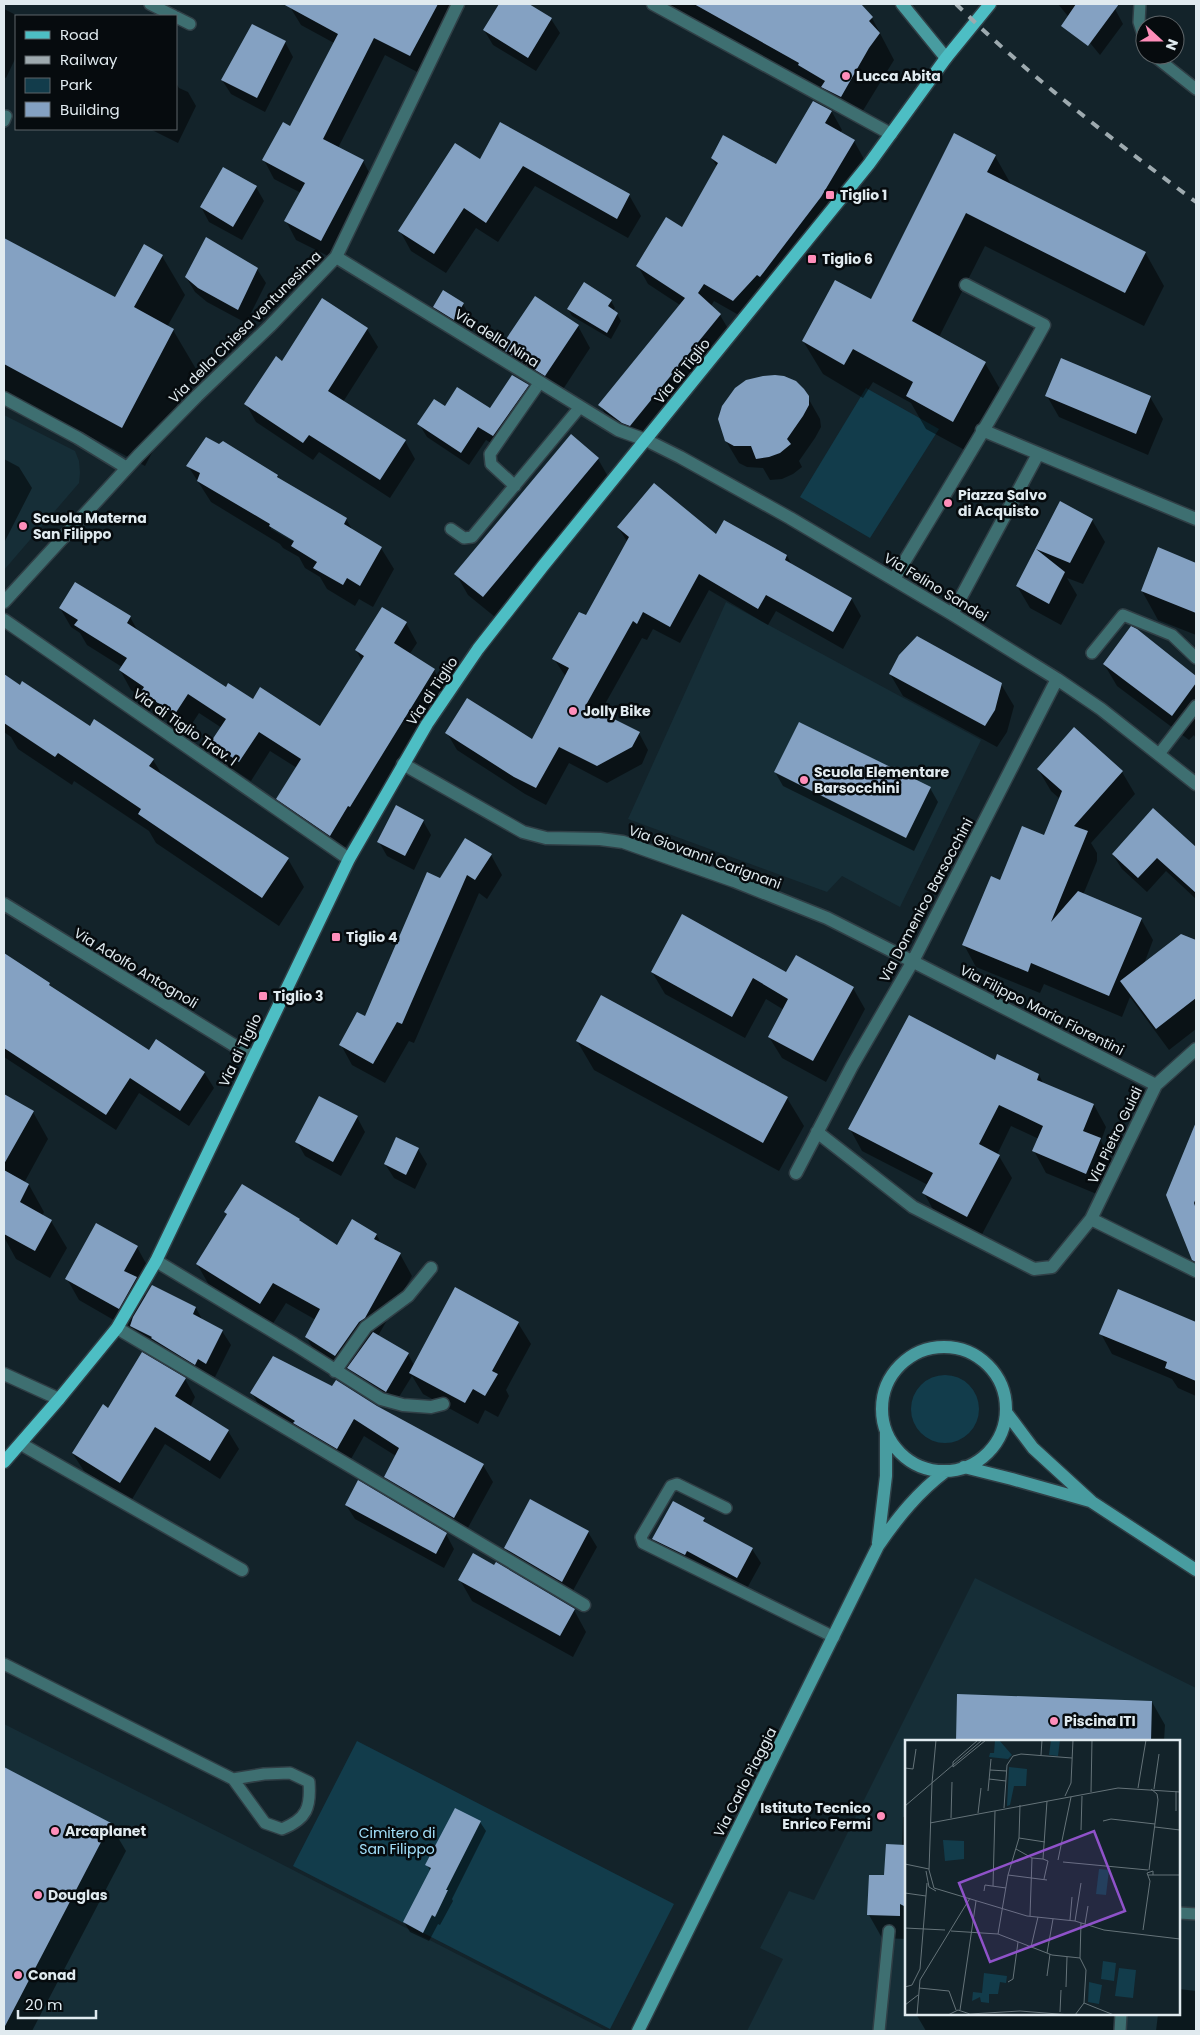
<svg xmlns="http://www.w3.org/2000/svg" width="1200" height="2035" font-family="Poppins,sans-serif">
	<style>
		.built { fill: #162e37; fill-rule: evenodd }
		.green { fill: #123c4b }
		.shadow { fill: #0007; fill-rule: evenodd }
		.building { fill: #84a1c2 }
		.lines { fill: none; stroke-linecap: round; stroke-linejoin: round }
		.lane-casing { stroke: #303f46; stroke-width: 14 }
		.street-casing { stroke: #303f46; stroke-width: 15 }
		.secondary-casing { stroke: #303f46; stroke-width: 15 }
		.primary-casing { stroke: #303f46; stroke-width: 15 }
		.lane { stroke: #3e6f71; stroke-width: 11 }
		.street { stroke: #3e6f71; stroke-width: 12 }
		.secondary { stroke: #489ca0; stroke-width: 12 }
		.primary { stroke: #4dbec4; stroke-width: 12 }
		.rail { stroke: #9eaaaf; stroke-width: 4; stroke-dasharray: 9 9; stroke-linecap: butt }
		.poi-dot { fill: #ff8eba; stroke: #060b0e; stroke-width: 2 }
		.labels { text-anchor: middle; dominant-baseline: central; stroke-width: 5; stroke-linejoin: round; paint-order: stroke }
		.poi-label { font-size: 14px; font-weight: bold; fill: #e0eaef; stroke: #060b0e; text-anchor: start }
		.street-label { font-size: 14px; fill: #e0eaef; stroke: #060b0e }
		.park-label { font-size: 14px; fill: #a3e0fa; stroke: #060b0e }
		.inset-road { fill: none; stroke: #657379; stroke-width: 1 }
		.view { fill: #8f52c9; fill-opacity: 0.15; stroke: #8f52c9; stroke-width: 2.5 }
		.inset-edge { fill: none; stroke: #e0eaef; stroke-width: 2.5 }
	</style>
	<rect width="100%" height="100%" fill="#13232a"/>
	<path class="built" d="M4,415L75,451L79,461L80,473L79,483L4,570Z
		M726,602L981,740L900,907L842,876L827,892L628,819Z
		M975,1578L1196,1688V2031H747L783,1959L760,1948L789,1891L814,1900ZM906,1741H1179V2014H906Z
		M4,1724L244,1845L607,2031H4Z"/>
	<path class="green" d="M866,388L939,429L870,538L800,497Z
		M911 1409a34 34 0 1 1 68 0a34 34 0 1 1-68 0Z
		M357,1741L674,1904L610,2029L293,1866Z"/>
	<path class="shadow" d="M292,4H458L421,74L385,55L338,148L363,161L373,180L332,258L296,240L286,221L301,193L274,179L264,160L290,127L334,43L301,25L290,7Z
		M501,4H526L551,19L560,33L536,71L493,45L484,30Z
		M665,4H792L799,7L803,4H860L872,18L894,60L856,122L838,113L831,101Z
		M1058,4H1107L1115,9L1123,24L1100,55Z
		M4,9L14,14L16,18V57L6,78L4,77Z
		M285,42L293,57L265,112L231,94L222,80Z
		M176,83L179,88L188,92L196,106L178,143L150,129H176Z
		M814,102L832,112L842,130L840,133L854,141L864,159L831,215L744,318L714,301L711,306L720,315L730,332L641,443L610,422L600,405L680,305L648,284L638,266L683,229L717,167L712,158L776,166Z
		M501,124L629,195L641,216L628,238L535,186L498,242L476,228L446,273L411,251L400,231L480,160Z
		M995,156L1012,186L1145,252L1164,286L1144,326L985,246L939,337L985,363L1004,396L972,454L926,429L911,403L873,382L863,398L823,374L803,341L871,301Z
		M256,187L264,201L242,240L209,222L201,207Z
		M4,239L116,299L162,256L185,295L167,327L173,330L196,369L145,466L4,391Z
		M257,269L266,283L246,323L207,302L195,292L186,277Z
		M611,301L615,308L613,311L617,314L621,321L611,339L572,316L568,309Z
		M463,304L467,311L458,326L438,314L434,307Z
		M578,326L590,348L558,397L514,370L502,348Z
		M367,329L378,347L343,402L405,441L415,459L390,498L319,452L313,460L256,422L246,404L283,362Z
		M528,386L535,399L501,449L486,440L469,465L427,437L419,424L445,408L491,410Z
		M803,389L820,419L821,427L815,438L799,461L802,467L793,474L782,479L770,480L763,468L747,467L739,463L726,441Z
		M1047,396L1150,397L1163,419L1148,455L1059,417Z
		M1196,434V454L1195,451Z
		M4,459L19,467L32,488L4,543Z
		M598,459L610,480L495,617L468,595L456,574Z
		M188,466L277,475L280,480L346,519L353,531L381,548L394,569L373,607L359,599L355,606L327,589L320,577L305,568L299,557L283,548L280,544L211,502ZM271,526L300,543L299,545L271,529Z
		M1061,503L1092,520L1105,542L1083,584L1067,578L1077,595L1061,625L1030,608L1017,586Z
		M618,527L716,536L787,556L792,565L851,598L861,616L843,649L776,611L768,625L709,590L680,643L653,629L647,640L642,638L600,713L639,733L648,750L642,764L607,783L569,763L546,805L525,794L457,750L447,733L533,740L566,677L554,659L586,617L628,543Z
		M1159,549L1196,564V635L1158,620L1142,591Z
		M60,608L130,617L139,633L226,688L253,701L321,727L362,661L356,650L406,623L417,643L409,655L434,670L445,689L361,826L360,825L341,854L289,818L278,799L297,768L270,751L251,781L222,762L211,743L222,728L199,713L186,733L154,712L147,700L131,690L120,670L122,667L87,645L80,633L71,627Z
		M1136,630L1196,677V739L1194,735L1189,740L1117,686L1104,664Z
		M890,674L1001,684L1014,706L1007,732L997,747L903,696Z
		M6,677L90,727L153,760L163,776L288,859L304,887L279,926L156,843L149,831L74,781L72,785L18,749L11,737L4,732V680Z
		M1038,769L1122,772L1135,794L1091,843L1097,853V861L1083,895L1141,919L1153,940L1144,964L1194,940L1196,944V1029L1169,1050L1130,997L1122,1017L1044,984L1040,993L976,967L964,945L1001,881L1045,837L1060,799L1051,791Z
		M775,772L930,788L938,802L914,851L783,786Z
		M1154,810L1196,849V899L1166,871L1147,892L1122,869L1113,855Z
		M423,821L431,835L414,870L387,856L379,842Z
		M491,855L502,875L487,899L479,893L414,1043L409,1041L385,1083L352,1065L341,1045L365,1018L440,880Z
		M4,955L149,1051L204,1072L214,1088L189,1126L139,1093L116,1130L4,1057Z
		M652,972L787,973L853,988L865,1009L826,1082L782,1058L769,1037L784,1010L766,999L745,1038L665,994Z
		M577,1041L787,1098L804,1126L779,1171L594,1070Z
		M995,1061L1039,1075L1044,1085L1094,1105L1106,1127L1101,1141L1112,1161L1099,1195L1046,1173L1034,1151L1039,1139L1011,1126L997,1155L999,1156L1012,1178L980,1238L936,1215L924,1193L928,1185L862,1151L850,1129Z
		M4,1096L33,1112L48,1139L24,1183L29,1185L44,1212L42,1216L51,1221L67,1248L50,1278L16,1259L4,1237Z
		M357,1117L365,1132L341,1176L305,1156L297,1142Z
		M397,1139L418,1149L427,1164L415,1189L394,1178L385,1164Z
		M1190,1139L1196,1142V1259L1186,1241Z
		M226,1212L299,1220L338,1247L376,1234L382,1245L400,1254L412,1276L378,1336L408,1354L414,1365L518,1323L531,1344L506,1390L509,1396L498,1417L485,1410L478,1424L423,1394L412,1376L394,1405L357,1382L351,1372L348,1377L319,1358L306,1337L316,1320L286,1303L272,1325L209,1285L197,1264L227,1215Z
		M137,1247L149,1269L140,1286L146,1296L196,1308L203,1321L222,1331L231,1345L215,1377L206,1373L203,1378L140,1340L133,1328L131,1330L79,1300L67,1279Z
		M1119,1291L1196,1322V1396L1178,1388L1172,1379L1112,1354L1101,1334Z
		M185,1379L195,1397L190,1407L228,1431L239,1449L220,1479L165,1444L131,1501L84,1471L73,1454L108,1409Z
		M252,1393L376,1407L483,1465L493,1482L464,1535L395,1494L385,1477L396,1456L364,1436L347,1466L262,1411Z
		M531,1501L588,1532L597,1547L570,1596L513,1562L505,1548Z
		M346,1505L446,1534L454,1549L444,1568L355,1519Z
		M704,1519L707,1525L752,1549L761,1563L745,1592L662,1553L654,1539Z
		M460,1580L574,1610L586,1632L573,1657L472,1601Z
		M959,1695L1152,1702L1165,1725L1164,1741H957Z
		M4,1768L110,1824L126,1851L32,2031H4Z
		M457,1810L480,1822L486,1831L452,1899L453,1901L440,1925L438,1924L429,1941L410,1932L404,1922L431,1872L427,1865Z
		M903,1817H906V1939L882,1938L869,1915L870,1876H885L902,1846Z
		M1179,1989L1196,1991V2031H1156L1158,2014H1179Z
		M916,2014H1115L1114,2031H926Z"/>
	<path class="building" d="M283,4H438L410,56L374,38L323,139L364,160L321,241L284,221L305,183L262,160L283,122L290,126L338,34Z
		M499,4H529L552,18L528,58L483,30Z
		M694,4H861L873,17L869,21L880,33L869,48L841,97L821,87L825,81L798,65L799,63Z
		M1076,4H1119L1088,46L1061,26Z
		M252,24L286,41L257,98L221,80Z
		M813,101L832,111L825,123L855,140L821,197L760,277L757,275L733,301L704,284L698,293L721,314L630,426L622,423L598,405L685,298L636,266L666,217L682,227L718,163L711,158L723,135L776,164Z
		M500,122L630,194L617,219L523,166L486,223L464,208L434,254L398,231L455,143L480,159Z
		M954,133L996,155L987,172L1146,252L1125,293L966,213L912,321L986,362L953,422L906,396L913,382L853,349L844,365L802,341L835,280L871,299Z
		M223,167L257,186L233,227L200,207Z
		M206,237L258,268L238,310L198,288L185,277Z
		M4,238L115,297L144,244L163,255L134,307L174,329L122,428L4,364Z
		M584,282L612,300L608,306L618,313L607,333L567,309Z
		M443,290L464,303L454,320L433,307Z
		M535,296L579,325L545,376L500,348Z
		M322,298L368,328L328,391L406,440L380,480L309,435L303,443L244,404L276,356L282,361Z
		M1061,358L1151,396L1136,434L1045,396Z
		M512,375L529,385L493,436L478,427L461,453L417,424L434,399L445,406L457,387L490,408Z
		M775,375L784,376L796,381L804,389L809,396V405L803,416L787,439L791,444L780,453L769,457L756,459L751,446H734L725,441L718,419L722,406L735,388L746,380L763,376Z
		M571,434L599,458L483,597L454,574Z
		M206,437L219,444L223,441L278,475L277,477L347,518L344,524L382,547L360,586L347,578L343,585L313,568L317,562L291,546L294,541L269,526L270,524L197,481L200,473L186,466Z
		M654,483L716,534L724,520L787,555L785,560L852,598L833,632L766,595L758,609L699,574L670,627L643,612L637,624L633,621L586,705L640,732L632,747L597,766L559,747L536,788L514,777L445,733L467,698L532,739L569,668L552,659L579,612L586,615L629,537L617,527Z
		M1060,501L1093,519L1070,563L1036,549L1065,572L1049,604L1016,586Z
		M1158,547L1196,563V613L1141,591Z
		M75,582L131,616L127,623L226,687L228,683L253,699L260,687L320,726L364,656L355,650L382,607L407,622L394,643L435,669L350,807L348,806L330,836L276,799L301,759L259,732L239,762L210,743L226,719L188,694L175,714L141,692L144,687L119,670L127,658L74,625L78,620L59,608Z
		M1131,626L1137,629L1196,676V683L1172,716L1103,664Z
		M917,636L1002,683L995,710L985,726L889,674L899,655Z
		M4,674L20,685L22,681L90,726L94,719L154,759L149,766L289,858L262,898L138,814L141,809L58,753L55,757L4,723Z
		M799,722L931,787L906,838L774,772Z
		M1074,727L1123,771L1074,826L1088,831L1051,922L1078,891L1142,918L1109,996L1031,963L1028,972L962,945L991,876L1000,880L1022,826L1044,835L1062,791L1037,769Z
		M396,805L424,820L405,856L377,842Z
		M1153,808L1196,847V893L1157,858L1138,878L1112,854Z
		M465,838L492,854L475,880L467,875L402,1024L397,1022L373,1064L339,1045L357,1012L365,1016L427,872L440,878Z
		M682,914L786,972L796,955L854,987L813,1061L768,1037L788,999L753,978L732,1017L651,972Z
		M1181,934L1196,940V998L1156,1029L1120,981Z
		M4,953L50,983L49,985L149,1050L156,1039L205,1072L180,1111L130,1078L106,1115L4,1048Z
		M601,995L788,1097L763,1143L576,1041Z
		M909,1015L995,1060L997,1054L1039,1074L1037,1080L1094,1104L1083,1131L1101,1138L1086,1174L1032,1151L1043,1126L999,1105L979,1144L1000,1155L967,1217L922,1193L933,1173L848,1129Z
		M4,1094L34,1111L4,1164Z
		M319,1096L358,1116L333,1162L295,1142Z
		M1196,1122V1198L1194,1203L1196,1209V1262L1192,1260L1166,1195Z
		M396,1137L419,1148L406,1175L384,1164Z
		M4,1170L29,1184L20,1202L52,1220L35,1251L4,1234Z
		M242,1184L300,1219L299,1220L337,1245L352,1219L377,1234L374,1239L401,1253L365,1318L359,1322L335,1356L305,1337L320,1309L273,1283L260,1304L196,1264L227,1214L224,1212Z
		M96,1223L138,1246L124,1271L137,1277L119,1309L65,1279Z
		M152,1285L196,1307L193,1314L223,1330L206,1364L198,1359L195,1365L151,1338L152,1337L130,1326L133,1317Z
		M455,1287L519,1322L492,1371L498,1374L485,1396L473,1389L465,1403L409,1373Z
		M1118,1289L1196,1322V1381L1165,1368L1167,1362L1099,1334Z
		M373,1332L409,1353L386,1392L347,1368Z
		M142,1352L186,1378L175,1396L229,1430L210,1461L155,1427L120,1483L72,1453L103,1404L108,1408Z
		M273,1356L332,1386L336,1380L377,1406L484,1464L454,1518L384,1477L399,1448L354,1419L337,1449L293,1423L295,1421L250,1393Z
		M358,1480L447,1533L436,1554L345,1505Z
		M530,1499L589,1531L562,1582L504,1548Z
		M673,1501L705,1518L703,1521L753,1548L737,1578L687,1551L685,1555L652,1539Z
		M473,1553L494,1565L496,1562L575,1609L560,1636L458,1580Z
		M957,1694L1152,1701L1151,1741H956Z
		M4,1767L111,1823L4,2028Z
		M455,1808L481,1821L446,1890H448L435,1917L432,1915L423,1933L403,1922L431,1868L425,1865Z
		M886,1844L906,1845V1907L900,1904V1916L867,1915L869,1875H884Z"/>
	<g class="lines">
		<defs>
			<path id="lane" d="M150,4L174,16
				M1140,4L1139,22L1145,41
				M176,17L190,24
				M1153,55L1196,89
				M4,121L6,116
				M515,486L491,464L490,454L540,382
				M451,529L464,538L472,537L580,407
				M1092,653L1123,615L1172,635L1196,658
				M1159,754L1196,706
				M726,1508L677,1484L671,1486L641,1537L643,1543L834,1637
				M4,1664L233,1779L265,1823L282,1829C307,1819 311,1807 309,1782L290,1773L264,1774L233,1779
				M1179,1913L1196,1914
				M879,2031L889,1931
				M1120,2031L1121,2014"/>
			<path id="street" d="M653,4L891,134
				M336,257L618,430L646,440L680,457L790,518L952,614L1057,679L1101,709L1196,784
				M4,398L78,438L127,468
				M982,430L1196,519
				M894,579C944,495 997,411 1044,325L966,285
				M4,602L138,456L197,396L270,326L336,257L458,4
				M952,614L1038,454
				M4,620L349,859
				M403,764L523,832L546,838L600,839L623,842L734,881L827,918L1156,1085
				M4,904L253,1057
				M817,1132L913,1207L1034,1269L1052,1267L1091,1219L1156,1085L1196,1049
				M796,1173L852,1066L913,961L1057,679
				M1091,1219L1196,1271
				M156,1261L294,1344L381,1399L403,1405L431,1407L443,1404
				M117,1328L584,1605
				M335,1371L366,1327L408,1296L431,1268
				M4,1374L59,1399
				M21,1444L242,1570"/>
			<path id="secondary" d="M902,4L946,58
				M882 1409a62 62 0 1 1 124 0a62 62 0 1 1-124 0Z
				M1006,1412L1033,1448L1092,1502L1196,1570
				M964,1467L1012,1479L1090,1501
				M878,1543L886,1476V1433
				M638,2031L878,1546C898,1517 918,1492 946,1471"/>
			<path id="primary" d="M4,1462L59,1399L117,1328L156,1261L349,859L427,724L478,649L543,566L869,164L946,58L990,4"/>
		</defs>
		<use href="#lane" class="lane-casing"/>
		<use href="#street" class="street-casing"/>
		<use href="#secondary" class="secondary-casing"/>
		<use href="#primary" class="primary-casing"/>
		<use href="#lane" class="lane"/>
		<use href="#street" class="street"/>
		<use href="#secondary" class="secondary"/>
		<use href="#primary" class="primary"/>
		<path class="rail" d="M956,4C1030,77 1113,140 1196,202"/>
	</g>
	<g class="poi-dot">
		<circle cx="846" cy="76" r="5"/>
		<rect x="825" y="190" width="10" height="10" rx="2.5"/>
		<rect x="807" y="254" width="10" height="10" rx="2.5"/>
		<circle cx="948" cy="503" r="5"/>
		<circle cx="23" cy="526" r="5"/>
		<circle cx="573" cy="711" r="5"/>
		<circle cx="804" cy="780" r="5"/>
		<rect x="331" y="932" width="10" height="10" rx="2.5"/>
		<rect x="258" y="991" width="10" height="10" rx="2.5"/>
		<circle cx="1054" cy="1721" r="5"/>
		<circle cx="881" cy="1816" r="5"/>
		<circle cx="55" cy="1831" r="5"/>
		<circle cx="38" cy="1895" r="5"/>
		<circle cx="18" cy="1975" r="5"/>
	</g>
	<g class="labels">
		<g class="poi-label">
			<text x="856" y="76">Lucca Abita</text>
			<text x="840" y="195">Tiglio 1</text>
			<text x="822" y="259">Tiglio 6</text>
			<text x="958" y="495">Piazza Salvo<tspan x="958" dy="16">di Acquisto</tspan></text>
			<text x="33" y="518">Scuola Materna<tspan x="33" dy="16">San Filippo</tspan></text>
			<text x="583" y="711">Jolly Bike</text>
			<text x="814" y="772">Scuola Elementare<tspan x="814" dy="16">Barsocchini</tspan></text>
			<text x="346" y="937">Tiglio 4</text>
			<text x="273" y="996">Tiglio 3</text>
			<text x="1064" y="1721">Piscina ITI</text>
			<text x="871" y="1808" text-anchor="end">Istituto Tecnico<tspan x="871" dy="16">Enrico Fermi</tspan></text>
			<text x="65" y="1831">Arcaplanet</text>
			<text x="48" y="1895">Douglas</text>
			<text x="28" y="1975">Conad</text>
		</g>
		<g class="street-label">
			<text transform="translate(245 327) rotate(-45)">Via della Chiesa ventunesima</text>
			<text transform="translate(497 338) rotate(32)">Via della Nina</text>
			<text transform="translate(682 371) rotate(-51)">Via di Tiglio</text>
			<text transform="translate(936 587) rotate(31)">Via Felino Sandei</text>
			<text transform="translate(432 691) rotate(-56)">Via di Tiglio</text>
			<text transform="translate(185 727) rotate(35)">Via di Tiglio Trav. I</text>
			<text transform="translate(705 857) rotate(20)">Via Giovanni Carignani</text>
			<text transform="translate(926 900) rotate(-62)">Via Domenico Barsocchini</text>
			<text transform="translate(136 968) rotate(31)">Via Adolfo Antognoli</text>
			<text transform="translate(1042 1010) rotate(27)">Via Filippo Maria Fiorentini</text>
			<text transform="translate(240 1050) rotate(-64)">Via di Tiglio</text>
			<text transform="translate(1115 1135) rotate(-64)">Via Pietro Guidi</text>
			<text transform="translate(745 1782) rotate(-63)">Via Carlo Piaggia</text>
		</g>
		<g class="park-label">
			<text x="397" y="1833">Cimitero di<tspan x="397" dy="16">San Filippo</tspan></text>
		</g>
	</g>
	<g transform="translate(905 1740)">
		<rect width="275" height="275" fill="#13232a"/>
		<path d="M90,0H94L107,15L103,19L84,17L85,13H89ZM146,0H155L153,16L144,15ZM104,27L122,29L121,46H109L105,65L102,66ZM38,100L59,101V119L40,121ZM194,129L204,130L201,155L191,154ZM198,221L211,223L209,241L196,239ZM214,228L231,230L228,258L210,256ZM79,233L102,236L101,243L95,242L93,254H84V263L76,262L75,257L67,261L68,252L77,253ZM184,242L197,245L194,264L183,262Z" fill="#123c4b"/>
		<path class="inset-road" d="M73,0L48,22V27L81,0M136,15L137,0M0,28L8,29L11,9M85,30L102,31M84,39L101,41M27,43L31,0M27,43L24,130L29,148L122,176L170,181L199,190L275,199M233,48L241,0M249,49L254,14M83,51L86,19M186,52L187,0M160,56L166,43L168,0M0,66L76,1M99,68L102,25L108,16L116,14L167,18M271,71V51M73,73L76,48M46,78L47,42M198,81L206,79L250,84M25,83L213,48L275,52M250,87L275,90M176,90L177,56M114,98L140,102M111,109L127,118L138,119M138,119L142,61M138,119L143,121L139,139M153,120L166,57M158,122L243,130M0,124L24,129M244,130L253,60L252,54L246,49M21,131L24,147L31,151M103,135L142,140M248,135H275M88,146L90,71M79,151L80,145L101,148M0,153L21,156M125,176L127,118M165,180L167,157M170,181L176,143M180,184L183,166M0,188L40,190M238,190L245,141L242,133L248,131V135H243M46,191L93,194L147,215L175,218M93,194L103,135L114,98L115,65M126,207L133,177M142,213L148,179M142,236L145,214M103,242L108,239L113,202M0,247L7,245L15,229L22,143M161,247L162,217M14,248L44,251L51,270M179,263L209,275M0,265L13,255M55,270L71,161M155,272L156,250M12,275L15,240L65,158M43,275L53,270L65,274L115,271L166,275M170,275L179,263L181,230L175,218L176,183"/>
		<path class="view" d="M189,91L220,171L85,222L54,143Z"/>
		<rect width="275" height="275" class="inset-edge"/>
	</g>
	<rect width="1200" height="2035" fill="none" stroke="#e0eaef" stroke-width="10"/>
	<rect x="15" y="15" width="162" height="115" fill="#060b0e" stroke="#5d6468"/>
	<rect x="25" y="31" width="25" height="8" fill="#4dbec4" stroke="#5d6468"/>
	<text x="60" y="40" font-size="15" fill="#e0eaef">Road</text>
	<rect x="25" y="56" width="25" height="8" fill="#9eaaaf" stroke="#5d6468"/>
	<text x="60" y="65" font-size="15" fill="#e0eaef">Railway</text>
	<rect x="25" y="78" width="25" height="15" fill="#123c4b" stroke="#5d6468"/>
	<text x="60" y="90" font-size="15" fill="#e0eaef">Park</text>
	<rect x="25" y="102" width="25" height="15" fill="#84a1c2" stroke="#5d6468"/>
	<text x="60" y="115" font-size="15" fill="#e0eaef">Building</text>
	<g transform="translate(1160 40) rotate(111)"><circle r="24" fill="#060b0e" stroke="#5d6468"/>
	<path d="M0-4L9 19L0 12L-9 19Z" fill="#ff8eba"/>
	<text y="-8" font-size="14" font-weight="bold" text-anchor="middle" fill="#e0eaef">N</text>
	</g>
	<path d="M18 2010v8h78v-8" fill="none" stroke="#e0eaef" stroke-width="2.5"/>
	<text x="25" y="2010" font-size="15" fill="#e0eaef" stroke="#060b0e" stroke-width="4" paint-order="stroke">20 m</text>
</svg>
